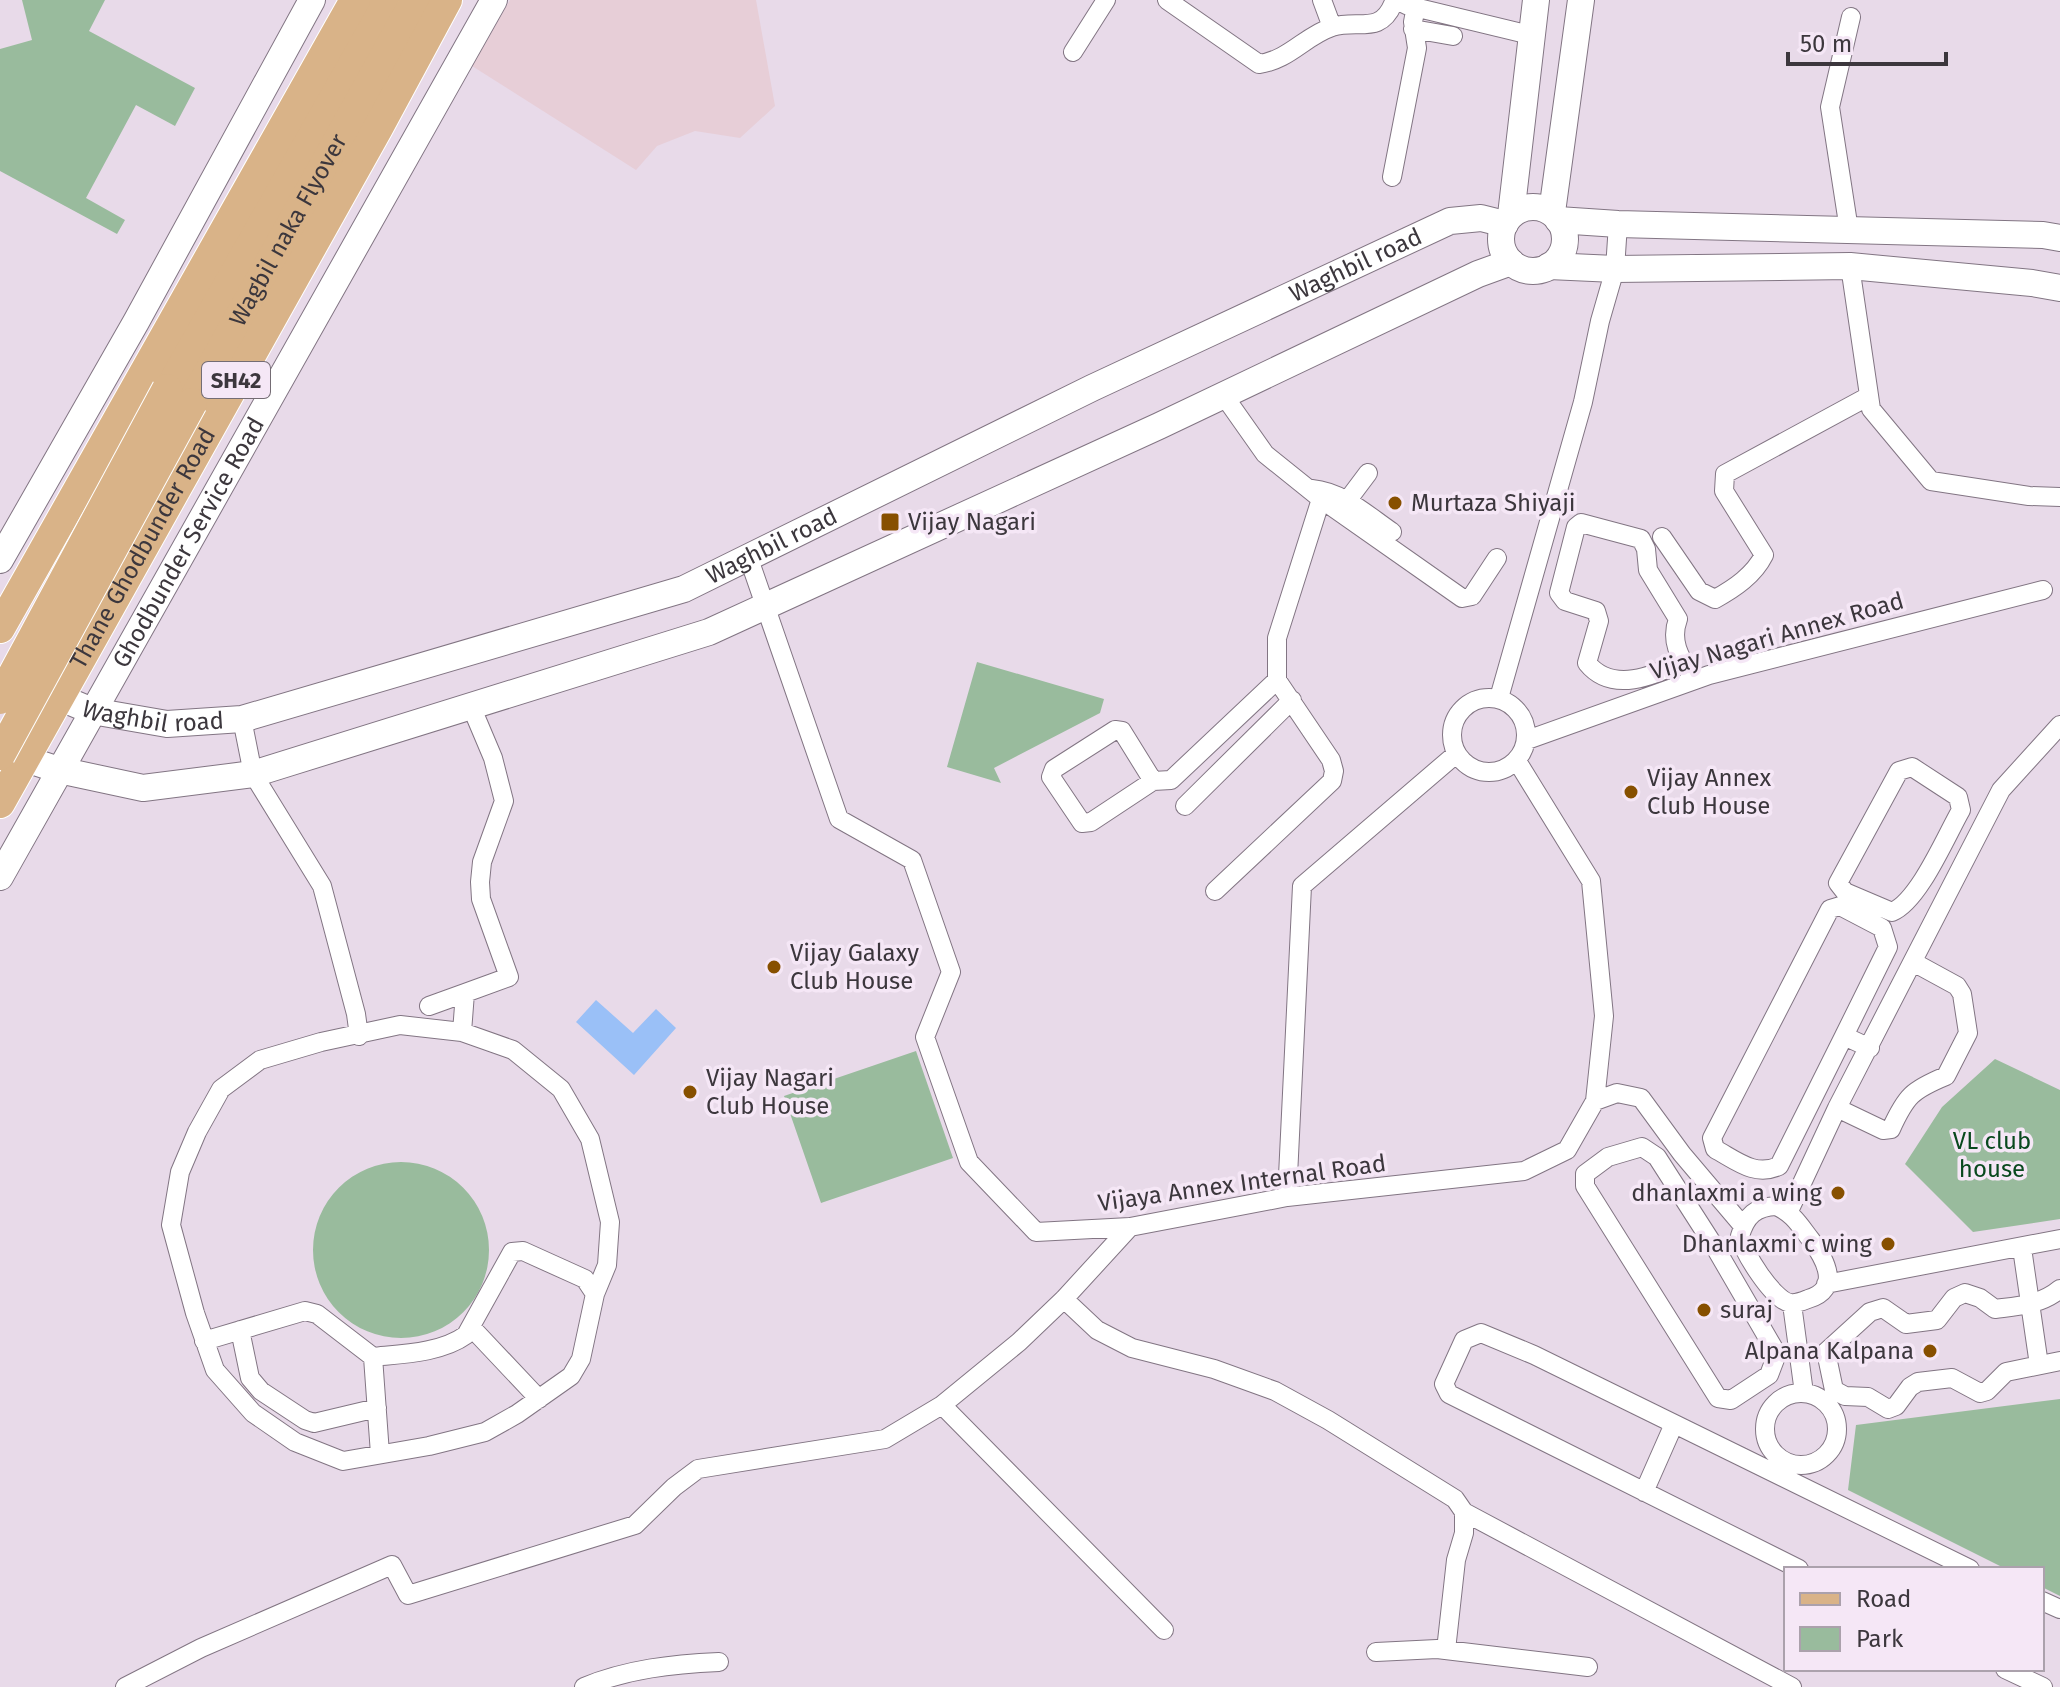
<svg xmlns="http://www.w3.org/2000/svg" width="2060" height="1687" font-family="'Fira Sans',sans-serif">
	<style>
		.commercial { fill: #e7ced7 }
		.green { fill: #99bb9d }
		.water { fill: #9ac0f7 }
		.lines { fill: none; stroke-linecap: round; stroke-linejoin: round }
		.street-casing { stroke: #827583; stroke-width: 20 }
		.secondary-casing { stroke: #827583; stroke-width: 28 }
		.primary-casing { stroke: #fff; stroke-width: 32 }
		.street { stroke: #fff; stroke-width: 18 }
		.secondary { stroke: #fff; stroke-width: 26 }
		.primary { stroke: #d9b388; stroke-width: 30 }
		.primary-bridge-casing { stroke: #fff; stroke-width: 32; stroke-linecap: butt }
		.primary-bridge { stroke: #d9b388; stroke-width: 30 }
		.poi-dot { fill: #875000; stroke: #f5e7f6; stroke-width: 3 }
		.labels { text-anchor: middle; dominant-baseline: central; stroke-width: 7; stroke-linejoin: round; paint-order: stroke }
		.shield { fill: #f5e7f6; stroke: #746c74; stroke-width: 2 }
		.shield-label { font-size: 22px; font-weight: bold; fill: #3c373d }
		.street-label { font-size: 24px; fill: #3c373d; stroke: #f5e7f6 }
		.poi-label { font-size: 24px; fill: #3c373d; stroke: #f5e7f6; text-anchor: start }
		.park-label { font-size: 24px; fill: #09491e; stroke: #f5e7f6 }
	</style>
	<rect width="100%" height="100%" fill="#e8dae9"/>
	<path class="commercial" d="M510,0H756L775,106L740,138L695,131L657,146L636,170L472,66Z"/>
	<path class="green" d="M22,0H105L89,31L195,88L175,126L136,105L86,198L125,220L117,234L0,171V49L32,40Z
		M977,662L1104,699L1100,713L994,768L1001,783L947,767Z
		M916,1051L953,1158L821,1203L784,1096Z
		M1995,1059L2060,1090V1219L1973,1232L1905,1164L1942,1107Z
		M313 1250a88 88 0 1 1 176 0a88 88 0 1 1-176 0Z
		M2060,1399V1596L2042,1587V1569H2006L1848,1490L1856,1425Z"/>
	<path class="water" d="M596,1000L633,1033L656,1009L676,1028L634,1075L576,1022Z"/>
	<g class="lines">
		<defs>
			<path id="street" d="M1167,0L1259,64C1289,60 1305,36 1332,27C1358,19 1380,35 1393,4
				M1322,0L1332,27
				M1406,5L1530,35
				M1413,29L1453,36
				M1073,52L1106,0
				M1392,177L1417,48L1413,22L1416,6
				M1849,230L1830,107L1851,17
				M1850,266L1871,409L1931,481L2029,496L2060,497
				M1222,393L1265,454L1321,499L1462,598L1472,596L1497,558
				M1312,489C1343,492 1367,515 1392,532
				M1347,501L1368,473
				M1662,537L1699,591L1715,599C1735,588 1754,575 1764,555L1724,491L1725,474L1869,396
				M749,559L839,819L912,860L951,972L925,1037L969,1162L1036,1232L1130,1227L1287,1197L1524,1171L1567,1150L1595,1101L1604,1016L1591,881L1517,761
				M1683,661C1654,676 1612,694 1587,663L1599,621L1596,611L1565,601L1559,593L1576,527L1581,523L1641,539L1646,549L1648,570L1678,619C1669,643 1682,660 1694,680
				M1499,698L1583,402L1600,321L1615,269L1618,224
				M1452 735a37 37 0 1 1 74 0a37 37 0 1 1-74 0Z
				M242,719L253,774L322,886L356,1014L359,1036
				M1527,740L1709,675L2043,590
				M1912,767L1958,797L1961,810C1946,836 1919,901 1892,912L1845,892L1838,883L1899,771Z
				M1153,781L1122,731L1115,730L1054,769L1051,777L1082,823L1091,822L1153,781L1171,780L1277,680V638L1321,499
				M1185,806L1292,700
				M1215,891L1332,781L1334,771L1331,760L1277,680
				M429,1006L465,993
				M462,1032L465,993L509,977L481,899L480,882L482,862L504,801L493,758L471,706
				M1844,1036L1779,1166C1755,1177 1737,1161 1715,1149L1712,1138L1830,909L1840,906L1882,928L1888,947L1844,1036L1870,1048
				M1595,1101L1617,1093L1641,1098L1682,1154L1743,1226
				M1837,1108L1883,1130L1891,1129C1906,1096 1912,1090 1946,1076L1968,1033L1962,994L1957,986L1913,962
				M1642,1147L1657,1157L1716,1249L1777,1354L1769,1375L1731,1400L1718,1398L1585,1186V1174L1608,1157Z
				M1287,1197L1302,886L1456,754
				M1776,1206C1793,1213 1800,1226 1811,1240C1825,1259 1842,1289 1808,1299C1803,1301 1796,1304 1790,1303C1773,1300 1743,1252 1740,1236C1746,1215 1756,1207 1776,1206Z
				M1789,1211L1837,1108L2001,790L2060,725
				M2022,1248L2039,1365
				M1826,1284L2060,1239
				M2060,1289C2041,1305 2018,1306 1995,1309L1980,1298L1965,1293L1954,1298L1937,1320L1906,1324L1883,1308L1870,1312L1826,1352L1834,1390L1845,1396L1868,1397L1888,1409L1896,1406L1910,1387L1918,1382L1952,1378L1980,1393L1987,1391L2006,1372L2060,1361
				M1064,1299L1097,1330L1132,1348L1214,1369L1275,1391L1328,1420L1455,1499L1464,1512V1533L1456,1560L1446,1650
				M1792,1304L1804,1393
				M472,1328L539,1399
				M240,1330L250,1378L261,1391L305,1420L314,1423L377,1408
				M204,1341L305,1311L317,1314L373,1357C402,1354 441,1353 466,1335L512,1252L523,1251L585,1279L595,1294L581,1359L571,1376L517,1414L485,1432L429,1446L343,1461L295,1442L253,1413L215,1370L195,1313L171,1225L180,1172L197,1132L221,1089L260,1060L321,1042L400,1025L462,1032L513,1050L561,1089L590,1139L610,1222L607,1265L595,1294
				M373,1357L380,1454
				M1765 1429a36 36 0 1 1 72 0a36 36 0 1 1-72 0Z
				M942,1405L1164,1630
				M1644,1492L1674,1424
				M1464,1512L1792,1687
				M1799,1569L1449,1394L1444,1384L1464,1340L1481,1333L1534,1355L1970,1569
				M2042,1601L2060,1609
				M1376,1652L1437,1649L1588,1667
				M2005,1669L2043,1687
				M125,1687L201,1648L392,1565L408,1595L635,1525L674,1487L698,1469L885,1439L942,1405L1019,1342L1064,1299L1130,1227
				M584,1687C627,1669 673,1664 719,1662"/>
			<g id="secondary">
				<circle cx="1533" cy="239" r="32"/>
				<path d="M1552,212L1581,0"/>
				<path d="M1511,215L1536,0"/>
				<path d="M1558,220L1618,224L2043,235L2060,238"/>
				<path d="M1549,266L1615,269L1850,266L2032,283L2060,288"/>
				<path d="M0,560L136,322L312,0"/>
				<path id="s1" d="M42,690L92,711L167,724L242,719L684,589L1092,388L1450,221L1481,218L1505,224"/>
				<path d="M7,753L59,770L143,788L253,774L709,632L1159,426L1478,274L1511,262"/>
				<path id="s2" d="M0,877L494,0"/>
			</g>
			<g id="primary">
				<path d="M167,389L384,0"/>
				<path id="s3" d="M192,403L416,0"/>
				<path d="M0,628L355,0"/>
				<path id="s4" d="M0,803L378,128L447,0"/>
			</g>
		</defs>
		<use href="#street" class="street-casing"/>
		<use href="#secondary" class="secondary-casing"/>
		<use href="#primary" class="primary-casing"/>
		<use href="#street" class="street"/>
		<use href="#secondary" class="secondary"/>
		<use href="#primary" class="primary"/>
		<defs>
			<path id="primary-bridge" d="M0,699L167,389
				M0,755L192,403"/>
		</defs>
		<use href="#primary-bridge" class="primary-bridge-casing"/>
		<use href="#primary-bridge" class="primary-bridge"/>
	</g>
	<g class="poi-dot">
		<circle cx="1395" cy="503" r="8"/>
		<rect x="880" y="512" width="20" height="20" rx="4"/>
		<circle cx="1631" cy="792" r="8"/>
		<circle cx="774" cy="967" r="8"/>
		<circle cx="690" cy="1092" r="8"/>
		<circle cx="1838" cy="1193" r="8"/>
		<circle cx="1888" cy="1244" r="8"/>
		<circle cx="1704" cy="1310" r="8"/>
		<circle cx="1930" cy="1351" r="8"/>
	</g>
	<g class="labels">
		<rect class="shield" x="202" y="362" width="68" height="36" rx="6"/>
		<g class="shield-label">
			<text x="236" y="380">SH42</text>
		</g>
		<g class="street-label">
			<text stroke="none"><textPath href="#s3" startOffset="198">Wagbil naka Flyover</textPath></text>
			<text stroke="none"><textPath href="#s1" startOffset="1412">Waghbil road</textPath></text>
			<text stroke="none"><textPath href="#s2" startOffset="384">Ghodbunder Service Road</textPath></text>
			<text stroke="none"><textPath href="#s1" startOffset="764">Waghbil road</textPath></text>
			<text stroke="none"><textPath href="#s4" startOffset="292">Thane Ghodbunder Road</textPath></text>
			<text transform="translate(1777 636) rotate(-16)">Vijay Nagari Annex Road</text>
			<text stroke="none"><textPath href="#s1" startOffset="116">Waghbil road</textPath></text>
			<text transform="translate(1242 1183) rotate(-8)">Vijaya Annex Internal Road</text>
		</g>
		<g class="poi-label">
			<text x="1411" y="503">Murtaza Shiyaji</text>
			<text x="908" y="522">Vijay Nagari</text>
			<text x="1647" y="778">Vijay Annex<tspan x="1647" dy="28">Club House</tspan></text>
			<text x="790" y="953">Vijay Galaxy<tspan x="790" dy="28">Club House</tspan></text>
			<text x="706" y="1078">Vijay Nagari<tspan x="706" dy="28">Club House</tspan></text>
			<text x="1822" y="1193" text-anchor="end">dhanlaxmi a wing</text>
			<text x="1872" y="1244" text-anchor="end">Dhanlaxmi c wing</text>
			<text x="1720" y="1310">suraj</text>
			<text x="1914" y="1351" text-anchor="end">Alpana Kalpana</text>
		</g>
		<g class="park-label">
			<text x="1992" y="1141">VL club<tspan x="1992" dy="28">house</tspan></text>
		</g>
	</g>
	<rect x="1784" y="1567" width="260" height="104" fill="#f5e7f6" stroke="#aba1ac" stroke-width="2"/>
	<rect x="1800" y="1593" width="40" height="12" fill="#d9b388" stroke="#aba1ac" stroke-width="2"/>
	<text x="1856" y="1607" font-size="24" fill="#3c373d">Road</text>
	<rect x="1800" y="1627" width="40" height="24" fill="#99bb9d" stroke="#aba1ac" stroke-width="2"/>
	<text x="1856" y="1647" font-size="24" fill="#3c373d">Park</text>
	<path d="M1788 52v12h158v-12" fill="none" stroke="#3c373d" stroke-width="4"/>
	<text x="1800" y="52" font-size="24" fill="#3c373d" stroke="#f5e7f6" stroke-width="6" paint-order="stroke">50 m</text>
</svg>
